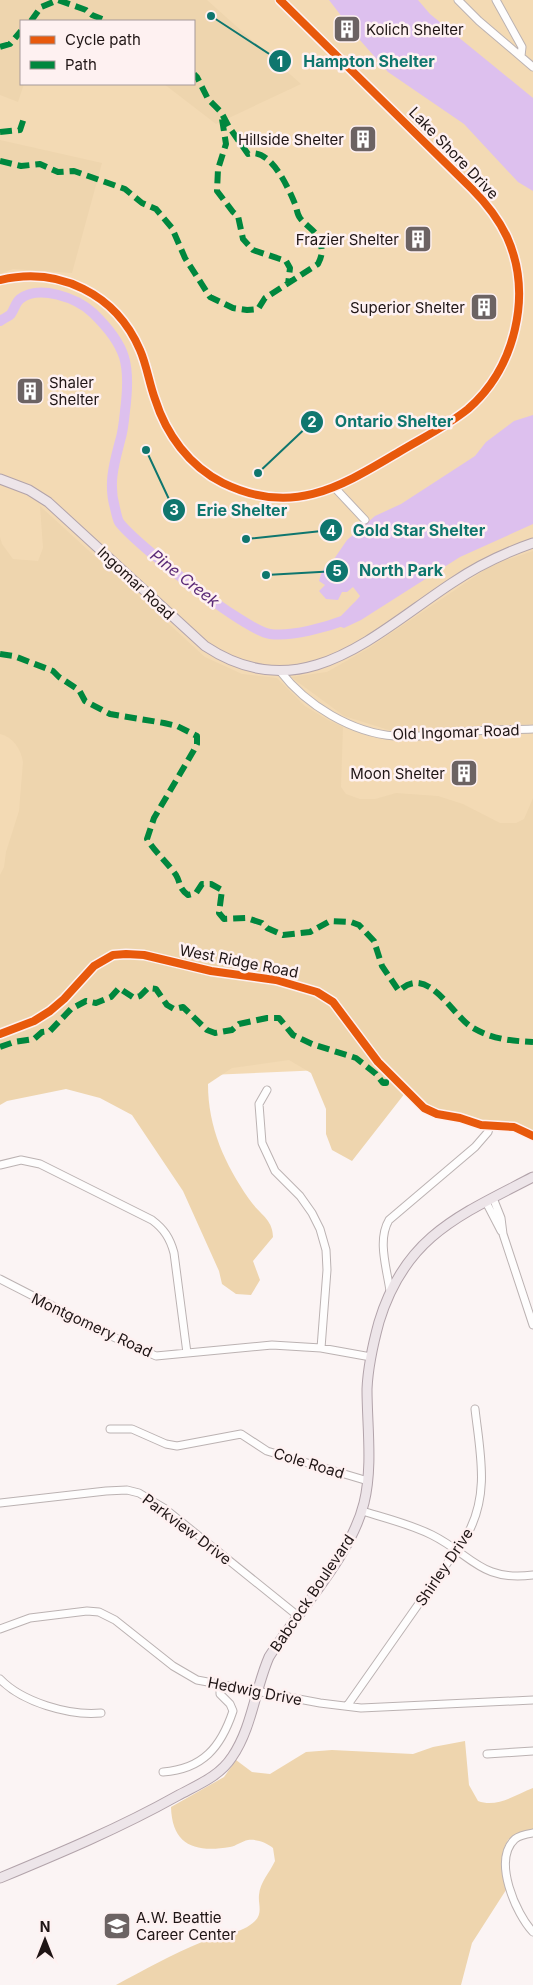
<svg xmlns="http://www.w3.org/2000/svg" width="533" height="1985" font-family="Inter,sans-serif">
<style>
.green{fill:#f3dab4;fill-rule:evenodd}
.forest{fill:#eed5ae}
.water{fill:#ddc0ee}
.lines{fill:none;stroke-linecap:round;stroke-linejoin:round}
.river{stroke:#ddc0ee;stroke-width:10}
.minor-casing{stroke:#bbb2b2;stroke-width:9}
.major-casing{stroke:#b2a3aa;stroke-width:11}
.minor{stroke:#fefdfd;stroke-width:7}
.major{stroke:#ede5e9;stroke-width:9}
.quiet{stroke:#00873e;stroke-width:6;stroke-dasharray:12 6;stroke-linecap:butt}
.cycleway-casing{stroke:#fef1f1;stroke-width:11}
.cycleway{stroke:#e8590c;stroke-width:8}
.labels{text-anchor:middle;dominant-baseline:central;stroke-width:5;stroke-linejoin:round;paint-order:stroke}
.poi-label{font-size:15px;fill:#1f1515;stroke:#fef1f1;text-anchor:end}
.street-label{font-size:15px;fill:#1f1515;stroke:#fef1f1}
.water-label{font-size:16px;font-style:italic;fill:#5b2a77;stroke:#fef1f1}
.leader{fill:none;stroke:#0f766e;stroke-width:2}
.callout-dot{fill:#0f766e;stroke:#fef1f1;stroke-width:2}
.mark-label{font-size:15px;text-anchor:middle;font-weight:bold;fill:#fff}
.callout-label{font-size:16px;text-anchor:middle;font-weight:bold;fill:#0f766e;stroke:#fef1f1;stroke-width:5;stroke-linejoin:round;paint-order:stroke}
</style>
<rect width="100%" height="100%" fill="#fbf4f4"/>
<path class="green" d="M0,0H533V1131L519,1124L509,1122H488L465,1115L434,1108L426,1103L415,1066L0,1084ZM21,21H194V84H21Z"/>
<path class="forest" d="M0,0H207L301,84L216,124L164,84H194V21H21V84H24L18,102L0,95Z
M0,140L102,163L72,273L13,269L0,274Z
M40,506L205,657L242,674L277,678L305,706L328,720L343,727L341,787L346,794L360,799H375L396,793L438,796L463,804L500,823H516L524,819L533,798V1131L519,1124L509,1122H488L465,1115L434,1108L425,1103L409,1088L352,1161L332,1150L326,1134V1109L311,1073L289,1060L232,1068L208,1084C208,1128 225,1164 249,1199C259,1214 273,1219 273,1237L253,1261L260,1280L251,1295L236,1294L222,1284L219,1271L183,1191L132,1115L100,1098L66,1089L7,1101L0,1105V875L4,867L6,852L19,811L23,762C21,749 13,737 0,734V537L2,544L13,559L38,561L43,548Z
M533,551V724L392,731L344,716L291,677L327,672L369,648L492,565Z
M465,1741L469,1785L478,1801C497,1808 515,1795 533,1788V1829L516,1834L508,1840L504,1848L503,1865L506,1890L472,1943L461,1985H116C144,1970 172,1954 202,1942C219,1935 242,1934 255,1921C263,1913 258,1904 259,1895C260,1882 270,1872 275,1861L273,1848C267,1843 257,1839 248,1840C242,1841 236,1846 230,1847C195,1853 172,1845 171,1807L224,1777L236,1760L252,1772L270,1774L306,1752L332,1750L413,1754L433,1747Z"/>
<path class="water" d="M329,0H418L430,14L533,98V191L518,182L464,124L388,72L359,39Z
M533,415V524L460,557L361,620L344,628L335,625C336,619 354,604 360,596L353,587L347,592H342L338,600L326,599L319,591L325,585L319,581L321,574L327,563L332,562L347,540L375,516L401,504L475,456L486,442L514,421Z"/>
<g class="lines">
<path class="river" d="M0,321C3,319 7,317 10,315C14,311 15,303 20,299C39,284 77,298 93,313C127,346 131,365 125,411C124,421 123,432 120,441C114,464 108,484 115,508C116,512 117,518 119,522C135,544 246,631 270,634C292,637 327,627 348,619"/>
<g class="minor-casing">
<path id="minor" d="M458,0L479,21L533,67
M496,0L522,47L521,56
M0,280C59,266 116,294 140,350C147,366 149,383 155,399C166,434 189,466 223,483C293,517 340,487 399,452C422,438 447,426 468,409C515,368 533,295 507,237C498,218 486,203 472,189L280,0
M335,488L365,520
M280,671C306,705 352,733 395,736C421,738 449,733 475,731C494,729 514,730 533,729
M0,1034L34,1021L50,1011L64,999L94,966L113,955L126,954L144,955L211,971L276,980L317,992L333,1002L378,1062L424,1108L437,1114L460,1118L481,1125L514,1127L533,1136
M267,1090L259,1104L262,1143L275,1171L300,1196L312,1213L320,1229L326,1250L327,1270L321,1348
M0,1165L21,1160L40,1164L152,1220C164,1229 170,1238 174,1253L187,1353
M493,1198L501,1218L503,1234L533,1325
M486,1202L501,1231
M0,1279L111,1336L156,1356L272,1345L321,1348L371,1357
M390,1291C387,1269 377,1240 389,1220L475,1147L488,1132L490,1126
M110,1429H132L166,1444L177,1446L241,1434L267,1451L368,1481
M0,1503L106,1491L127,1490L139,1493L164,1508L298,1616
M362,1511C385,1518 410,1524 432,1535C472,1555 481,1582 533,1575
M0,1629L30,1618L87,1611L99,1612L115,1620L173,1666L197,1680L320,1703L361,1708L533,1700
M0,1679C22,1702 69,1716 101,1713
M347,1706L467,1535C490,1494 480,1453 475,1409
M487,1754L533,1751
M163,1772C203,1769 221,1747 233,1711L230,1704L220,1694V1686
M533,1833C527,1834 520,1835 515,1839C492,1860 516,1914 533,1932"/>
</g>
<g class="major-casing">
<path id="major" d="M0,479L29,490L48,502L205,646C302,710 373,635 452,583C477,566 504,553 533,543
M0,1878C60,1853 120,1828 177,1796C197,1785 219,1777 232,1757C252,1728 255,1689 269,1657C299,1610 351,1556 364,1503C373,1466 367,1426 367,1389C368,1366 373,1344 379,1322C405,1236 460,1215 533,1177"/>
</g>
<use href="#minor" class="minor"/>
<use href="#major" class="major"/>
<path class="quiet" d="M31,21L41,7L58,0L86,10L92,15L107,21
M0,47L10,44L21,31
M222,119L226,144L218,169L217,191L233,212L238,216L243,239L253,250L286,261L290,268L288,284
M0,132L20,130L25,115
M0,161L21,166L40,164L58,172L74,171L125,189L142,203L156,209L172,228L185,258L210,297L233,308L247,310L258,309L265,298L318,264C322,256 323,251 320,242C317,231 307,227 300,218C297,214 297,209 295,204C288,187 270,147 248,154L229,127L221,112L208,99L197,77L194,74
M0,654L14,656L53,671L59,677L79,690L85,701L110,714L164,723L177,726L197,736V744L194,750L154,818L147,839C155,852 167,862 176,875C181,883 178,888 188,895L196,893L202,884H211L222,890L219,913L224,919L247,918L262,923L267,928L283,935L310,932L330,921L351,922L359,925L374,941L382,966L399,991C428,963 452,1016 473,1028C492,1039 511,1041 533,1042
M0,1047L14,1042L34,1039L42,1032L50,1031L71,1009L86,1001L96,1003L111,997L119,988L134,998L140,996L148,988L156,989L167,1005L174,1009L183,1007L207,1030L215,1033L232,1030L239,1024L267,1018H279L293,1035L312,1044L356,1058L376,1074L383,1083H386V1071"/>
<g class="cycleway-casing">
<path id="cycleway" d="M0,280C59,266 116,294 140,350C147,366 149,383 155,399C166,434 189,466 223,483C293,517 340,487 399,452C422,438 447,426 468,409C515,368 533,295 507,237C498,218 486,203 472,189L280,0
M0,1034L34,1021L50,1011L64,999L94,966L113,955L126,954L144,955L211,971L276,980L317,992L333,1002L378,1062L424,1108L437,1114L460,1118L481,1125L514,1127L533,1136"/>
</g>
<use href="#cycleway" class="cycleway"/>
</g>
<defs>
<g id="building-square" transform="scale(1.4375)"><rect x="-9" y="-9" width="18" height="18" rx="4" fill="#6c6363" stroke="#fef1f1"/><path d="M-4-6H4V6H1V3H-1V6H-4ZM-2.5-4.3h1.7v1.8h-1.7ZM.8-4.3h1.7v1.8H.8ZM-2.5-1h1.7V.8h-1.7ZM.8-1h1.7V.8H.8Z" fill="#fff"/></g>
<g id="school-square" transform="scale(1.4375)"><rect x="-9" y="-9" width="18" height="18" rx="4" fill="#6c6363" stroke="#fef1f1"/><path d="M0-5L7-2L0 1L-7-2ZM-4 1L0 2.5L4 1V4Q0 6-4 4Z" fill="#fff"/></g>
</defs>
<g fill-rule="evenodd">
<use href="#building-square" x="347" y="29"/>
<use href="#building-square" x="363" y="139"/>
<use href="#building-square" x="418" y="239"/>
<use href="#building-square" x="484" y="307"/>
<use href="#building-square" x="30" y="391"/>
<use href="#building-square" x="464" y="773"/>
<use href="#school-square" x="117" y="1926"/>
</g>
<g class="labels">
<g class="poi-label">
<text x="366" y="29" text-anchor="start">Kolich Shelter</text>
<text x="344" y="139">Hillside Shelter</text>
<text x="399" y="239">Frazier Shelter</text>
<text x="465" y="307">Superior Shelter</text>
<text x="49" y="382" text-anchor="start">Shaler<tspan x="49" dy="17">Shelter</tspan></text>
<text x="445" y="773">Moon Shelter</text>
<text x="136" y="1917" text-anchor="start">A.W. Beattie<tspan x="136" dy="17">Career Center</tspan></text>
</g>
<g class="street-label">
<text transform="translate(454 153) rotate(46)">Lake Shore Drive</text>
<text transform="translate(136 583) rotate(43)">Ingomar Road</text>
<text transform="translate(456 732) rotate(-2)">Old Ingomar Road</text>
<text transform="translate(239 961) rotate(11)">West Ridge Road</text>
<text transform="translate(92 1325) rotate(25)">Montgomery Road</text>
<text transform="translate(309 1463) rotate(17)">Cole Road</text>
<text transform="translate(187 1529) rotate(37)">Parkview Drive</text>
<text transform="translate(444 1567) rotate(-56)">Shirley Drive</text>
<text transform="translate(312 1593) rotate(-56)">Babcock Boulevard</text>
<text transform="translate(255 1691) rotate(11)">Hedwig Drive</text>
</g>
<g class="water-label">
<text transform="translate(185 578) rotate(38)">Pine Creek</text>
</g>
</g>
<path class="leader" d="M211 16L280 61M258 473L312 422M146 450L174 510M246 539L331 530M266 575L337 571"/>
<g class="callout-dot">
<circle cx="211" cy="16" r="5"/>
<circle cx="258" cy="473" r="5"/>
<circle cx="146" cy="450" r="5"/>
<circle cx="246" cy="539" r="5"/>
<circle cx="266" cy="575" r="5"/>
<circle cx="280" cy="61" r="12"/>
<circle cx="312" cy="422" r="12"/>
<circle cx="174" cy="510" r="12"/>
<circle cx="331" cy="530" r="12"/>
<circle cx="337" cy="571" r="12"/>
</g>
<g class="mark-label">
<text x="280" y="67">1</text>
<text x="312" y="427">2</text>
<text x="174" y="515">3</text>
<text x="331" y="536">4</text>
<text x="337" y="576">5</text>
</g>
<g class="callout-label">
<text x="369" y="67">Hampton Shelter</text>
<text x="394" y="427">Ontario Shelter</text>
<text x="242" y="516">Erie Shelter</text>
<text x="419" y="536">Gold Star Shelter</text>
<text x="401" y="576">North Park</text>
</g>
<rect x="20" y="20" width="175" height="65" fill="#fef1f1" stroke="#a59999"/>
<rect x="30" y="36" width="25" height="8" fill="#e8590c" stroke="#a59999"/>
<text x="65" y="45" font-size="15" fill="#1f1515">Cycle path</text>
<rect x="30" y="61" width="25" height="8" fill="#00873e" stroke="#a59999"/>
<text x="65" y="70" font-size="15" fill="#1f1515">Path</text>
<g transform="translate(45 1940)" stroke="#fef1f1" stroke-width="4" paint-order="stroke">
<path d="M0-4L9 19L0 12L-9 19Z" fill="#1f1515"/>
<text y="-8" font-size="14" font-weight="bold" text-anchor="middle" fill="#1f1515">N</text>
</g>
</svg>
